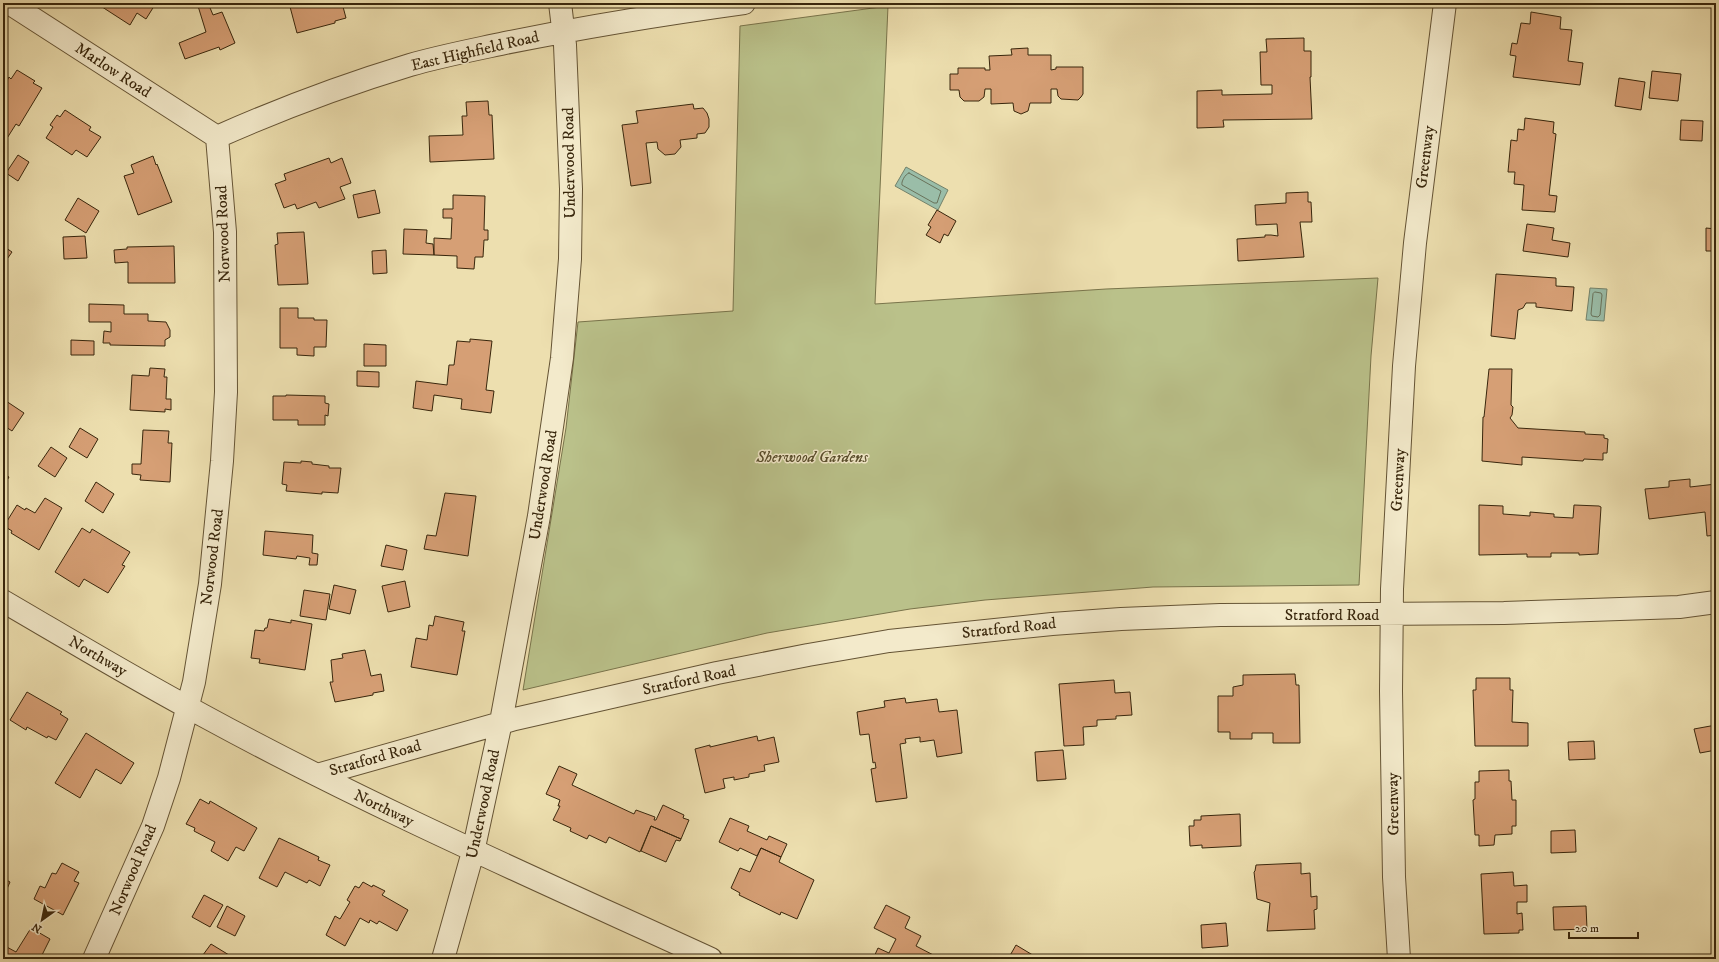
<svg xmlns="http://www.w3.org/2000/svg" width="1719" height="962" font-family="'IM FELL DW Pica',serif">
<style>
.green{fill:#bac18a;stroke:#79744b}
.water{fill:#9abda8;stroke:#73816a}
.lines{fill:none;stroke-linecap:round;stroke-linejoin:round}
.shore{stroke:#69725a;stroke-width:1}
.building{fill:#d69f75;stroke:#38260c}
.minor-casing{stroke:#655435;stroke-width:24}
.minor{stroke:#f3eacb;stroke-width:22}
.labels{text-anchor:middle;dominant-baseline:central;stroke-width:3;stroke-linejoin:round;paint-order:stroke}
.street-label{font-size:16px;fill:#38260c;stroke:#f3eacb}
.park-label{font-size:16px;font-style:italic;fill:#584d2c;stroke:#f3eacb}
</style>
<rect width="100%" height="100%" fill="#eddfaf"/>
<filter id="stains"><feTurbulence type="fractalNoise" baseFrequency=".005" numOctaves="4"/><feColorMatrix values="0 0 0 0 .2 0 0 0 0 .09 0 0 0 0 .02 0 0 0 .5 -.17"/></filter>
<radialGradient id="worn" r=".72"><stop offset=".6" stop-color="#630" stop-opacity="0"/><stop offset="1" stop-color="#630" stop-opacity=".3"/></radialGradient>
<path class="green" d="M888,6L875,304L1106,289L1378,278L1371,356L1359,585L1153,587L985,600L910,609L767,633L523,690L566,428L578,322L733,311L740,26Z"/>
<path class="water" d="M906,167L948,190L938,210L895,186Z
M1590,288L1607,289L1604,321L1586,320Z"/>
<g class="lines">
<path class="shore" d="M909,173L941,191L937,203H934L902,185C901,182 905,174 909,173Z
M1595,292L1601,293L1602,295L1600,315L1598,317L1592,316L1591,314L1593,294Z"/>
</g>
<path class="building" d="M96,3H156L146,19L137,13L130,25Z
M208,3L213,15L222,12L235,43L220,50L219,47L185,59L179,43L206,32L198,6Z
M289,3H342L346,18L335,21V23L297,33Z
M1531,12L1561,17L1560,29L1572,30L1568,61L1583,63L1580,85L1513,77L1516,56L1510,55L1512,43L1517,44L1521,23L1530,24Z
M1304,38V51H1311V77H1310L1312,119L1223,120L1224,127L1197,128V91L1222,90V95L1272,94V85H1261L1260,52H1267L1266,39Z
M1028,48V55H1051V70L1056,69V67H1083V94L1081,97L1078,100L1061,99L1058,96L1057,89H1051V103H1030L1028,111L1021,114L1014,111L1013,103L991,104V89H985L984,97L979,101H964L960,97L959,90H950V74H958V68H985V70H990L989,56L1012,55L1011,49Z
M17,70L35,81L33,83L42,88L19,126L16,124L4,143L3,142V97L4,94L3,88L9,77L11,79Z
M1652,71L1681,74L1678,101L1649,98Z
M1619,78L1645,82L1641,110L1615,106Z
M488,101L489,115H492L494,159L430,162L429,136L463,135L462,116H467L466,102Z
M693,104L694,109L703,108L707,113L709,119V127L705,133L697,134V138L680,140L681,147L675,154L665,155L658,149L657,142L646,143L651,183L631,186L622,125L638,123L636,111Z
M65,110L91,127L89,130L101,137L87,157L76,150L72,155L46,138L53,127L50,125L57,115L60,117Z
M1525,118L1554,122L1553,133L1556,134L1549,195L1557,196L1555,212L1522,210L1524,185L1514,184L1515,172H1508L1511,140L1517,141L1518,129L1524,130Z
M1681,120L1703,121L1702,141L1680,140Z
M18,155L29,162L18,181L6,173Z
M153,156L156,165L157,164L172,202L138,215L124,176L134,173L131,165Z
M329,158L331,163L342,158L351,183L340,187L345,199L319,208L316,202L297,209L295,204L284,208L275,184L286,180L284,174Z
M375,190L380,213L358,218L353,195Z
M1308,192V202H1311L1312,222H1300L1304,257L1238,261L1237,239L1265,237V235H1271L1278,236L1277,224L1256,225L1255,205L1286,203V193Z
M453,195L485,196L484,230H488V240H484L483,257H475L474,269L457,268V256L434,255V238L451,239L452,218H443V209H453Z
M78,198L99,211L86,233L65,220Z
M937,210L956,221L948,236L944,234L940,243L926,235L931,227L928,225Z
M1527,224L1554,228L1552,240L1570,243L1568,257L1523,251Z
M1706,228L1716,229V251H1706Z
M404,229L427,230L426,243L433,244L434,255L403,254Z
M304,232L308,284L278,285L275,245L278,244L277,233Z
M85,236L87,258L64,259L63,237Z
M3,246L12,252L5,262L3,261Z
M174,246L175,283H128V262L115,263L114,250L127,249V247Z
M386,250L387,273L373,274L372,251Z
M1496,274L1556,278V286L1574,287L1572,311L1536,307V303H1526L1523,308L1518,310L1515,339L1491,336Z
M89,304L124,305V314H148V321L166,322L170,330V337L165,340V346L110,345V343H103L104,331L111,332V322H89Z
M280,308H298V318H314V320H327L326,347H314V356L297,355V348H280Z
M470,339L492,341L486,390L494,391L491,413L461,409L462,399L434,395L432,411L413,408L416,381L447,385L449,365H454L457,341L470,342Z
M71,340L94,341V355H71Z
M364,344L386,345V366H364Z
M150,368L165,369L164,377H167L166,399H171V410L165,409V412L130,410L132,375L149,376Z
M1489,369H1512L1511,405L1513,407L1512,415L1510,418L1518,428L1585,432V434L1604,435V438L1608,439L1607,453H1603V460L1584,459L1583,461L1522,457V465L1482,461L1483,417H1484Z
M357,371L379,372V387L357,386Z
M286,395L325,396V403L329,404L328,416L325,415V425H298V420H273V396H286Z
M6,401L24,413L12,431L3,425V406Z
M80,428L98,439L87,458L69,447Z
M143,430L169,431L168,443H172L170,482L140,480L141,475L132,474V464H141Z
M51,447L67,458L55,477L38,466Z
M301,461L312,462V464L329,466V468H341L338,493L322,492V494L286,491L287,485L282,484L284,462L301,463Z
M3,474L9,477L3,487Z
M1690,479V487L1716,484V535L1707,536L1705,512L1649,519L1645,489L1669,487V481Z
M96,482L114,494L103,513L85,501Z
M445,493L476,496L468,556L424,549L427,535L436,536Z
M45,498L62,508L39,550L11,533L12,531L4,526L17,505L25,510L26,508L35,513Z
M1479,505L1503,506V514L1530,516V512L1554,514V517L1573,518L1574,505L1599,506L1601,507L1598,554L1579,555V553H1551V557H1527V554L1479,555Z
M82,528L90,533L92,529L130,552L122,565L125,566L108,593L84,579L79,587L55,572Z
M265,531L313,535L312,553L318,554L317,565H309L310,558L297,556L296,559L263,555Z
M386,545L407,550L403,570L381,566Z
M405,581L410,607L388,612L382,586Z
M334,585L356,590L350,614L329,609Z
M304,590L330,594L326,620L300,616Z
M435,616L464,622L462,631H465L457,675L411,667L416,638L427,640L429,625L433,626Z
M269,619L291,623V620L312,624L305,670L259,663L260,659L251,658L255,630L264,631L265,628H267Z
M365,650L371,676L381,674L384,691L373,693V695L335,702L330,682H333L331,660L343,658L342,654Z
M1295,674L1296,685H1299L1300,743H1273V733H1252V739H1230V732H1218V696H1233V687L1243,685V675Z
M1476,678H1510V690H1513L1512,722L1528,723V746H1475L1473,690H1476Z
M1114,680L1115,693L1130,692L1132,715L1116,716V719L1097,720V726L1083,727L1084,745L1064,746L1059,684Z
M27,692L62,712L60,714L68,719L56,740L48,736L47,738L27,727L26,730L10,720Z
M905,698L906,703L937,699L939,712L957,710L962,753L937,757L934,740L920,742V737L905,739L906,743L900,744L907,798L876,802L871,769L876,768L875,762L873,763L869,734L860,735L857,712L885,707L884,701Z
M1716,725V750L1700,753L1694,729Z
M86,733L134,763L121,784L96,769L80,798L55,783Z
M757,736L758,741L774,737L779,762L764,765L765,771L749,774V777L734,780V777L723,779L725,788L705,793L695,749L710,745V747Z
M1594,741L1595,759L1569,760L1568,742Z
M1063,750L1066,779L1037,781L1035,752Z
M559,766L577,774L572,785L634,814L636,810L655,817L654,820H656L663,805L684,815L683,818L689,820L681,839L651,826L640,852L609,837L606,843L589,835L587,839L570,831L571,828L553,820L560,806H558L560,800L546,794Z
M1509,770V781H1511L1512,800H1516V826H1512V834L1495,835L1494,845L1479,846V835H1475L1473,800L1475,799V782H1479V771Z
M200,799L209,804L210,801L257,828L244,851L236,847L228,861L211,851L215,842L194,831L195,828L186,824Z
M1240,814L1241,846L1202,848V845L1190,846L1189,826H1194V820H1201V816Z
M730,818L749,826L747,831L767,840L769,836L787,844L781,857L761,848L757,856L740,848L738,851L719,842Z
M651,826L681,839L680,841L676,840L666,862L641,851Z
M1575,830L1576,852L1551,853V831Z
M279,838L319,857L318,860L330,865L320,886L309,880L307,883L285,872L277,887L259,878Z
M761,848L781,857L779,862L814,880L797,919L781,912L780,915L739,895L740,893L731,888L740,868L750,872Z
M62,863L79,872L74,881L79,883L63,915L34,899L40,886L45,888L52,873L56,874Z
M1301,863V874L1310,873L1311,897L1317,896V909L1314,910L1315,929L1267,931L1270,903L1257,899L1254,872L1255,871L1256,865Z
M1513,872L1514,886L1527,885V902H1517V914L1522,913L1523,930H1519V933L1484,934L1481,874Z
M3,878L10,882L3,898Z
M363,882L372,887L373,885L385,891L382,895L408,910L397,931L379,921L377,924L370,920L369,923L360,918L345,946L326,935L335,916L340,919L350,902L347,900L355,886L359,888Z
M204,895L223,905L210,927L192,917Z
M886,905L910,917L905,928L921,936L916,946L941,959H873L878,948L889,953L896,939L874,928Z
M227,906L245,916L235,936L217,927Z
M1586,906L1587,929L1554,930L1553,907Z
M1226,923L1228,946L1202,948L1201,925Z
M31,928L50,939L40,959H3V950L5,946L16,952Z
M211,944L229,955L226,959H200Z
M1016,945L1036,957L1035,959H1008Z"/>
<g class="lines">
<g class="minor-casing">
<path id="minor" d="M9,3L217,137
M217,137C280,109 344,85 410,65C441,56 473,50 505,43C584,27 664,14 744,3
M3,601C70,640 136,680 204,716C369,806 541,881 711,959
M317,775L515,719L717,673L808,655L889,641L1052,624L1121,619L1220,615L1504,613L1679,607L1716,602
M94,959L153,826L169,778L194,682L210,584L222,461L226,392L225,232L217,137
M443,959L473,852L501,722L539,516L562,358L570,259L571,189L565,45L560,3
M1399,959L1394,877L1391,691L1392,589L1404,366L1415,243L1445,3"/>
</g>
<use href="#minor" class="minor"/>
</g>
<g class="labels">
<g class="street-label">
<text transform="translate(475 51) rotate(-13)">East Highfield Road</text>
<text transform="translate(113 70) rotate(33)">Marlow Road</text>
<text transform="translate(1425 157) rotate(-83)">Greenway</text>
<text transform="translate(569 163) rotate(-91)">Underwood Road</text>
<text transform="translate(223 234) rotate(-92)">Norwood Road</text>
<text transform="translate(1398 480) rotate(-87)">Greenway</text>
<text transform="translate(543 485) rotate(-81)">Underwood Road</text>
<text transform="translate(212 557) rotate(-83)">Norwood Road</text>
<text x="1332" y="615">Stratford Road</text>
<text transform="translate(1009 628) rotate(-6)">Stratford Road</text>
<text transform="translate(98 656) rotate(30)">Northway</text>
<text transform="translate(689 680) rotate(-12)">Stratford Road</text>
<text transform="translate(375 758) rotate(-16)">Stratford Road</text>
<text transform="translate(483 804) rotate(-78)">Underwood Road</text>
<text transform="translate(1393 804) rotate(-91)">Greenway</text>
<text transform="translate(384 808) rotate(26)">Northway</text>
<text transform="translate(133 870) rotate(-67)">Norwood Road</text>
</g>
<g class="park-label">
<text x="812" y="457">Sherwood Gardens</text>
</g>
</g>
<rect width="1719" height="962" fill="none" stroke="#eddfaf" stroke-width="16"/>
<rect x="4" y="4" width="1711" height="954" fill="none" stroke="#38260c" stroke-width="2"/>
<rect x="8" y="8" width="1703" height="946" fill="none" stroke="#38260c"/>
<g transform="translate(42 920) rotate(213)" stroke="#f3eacb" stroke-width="3" paint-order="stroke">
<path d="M0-3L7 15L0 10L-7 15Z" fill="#38260c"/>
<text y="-6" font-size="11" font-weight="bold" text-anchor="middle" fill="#38260c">N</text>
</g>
<path d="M1569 932v6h69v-6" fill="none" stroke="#38260c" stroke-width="2"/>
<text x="1575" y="932" font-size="12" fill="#38260c" stroke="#f3eacb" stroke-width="3" paint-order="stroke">20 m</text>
<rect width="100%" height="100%" filter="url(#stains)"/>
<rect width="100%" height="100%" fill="url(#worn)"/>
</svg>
